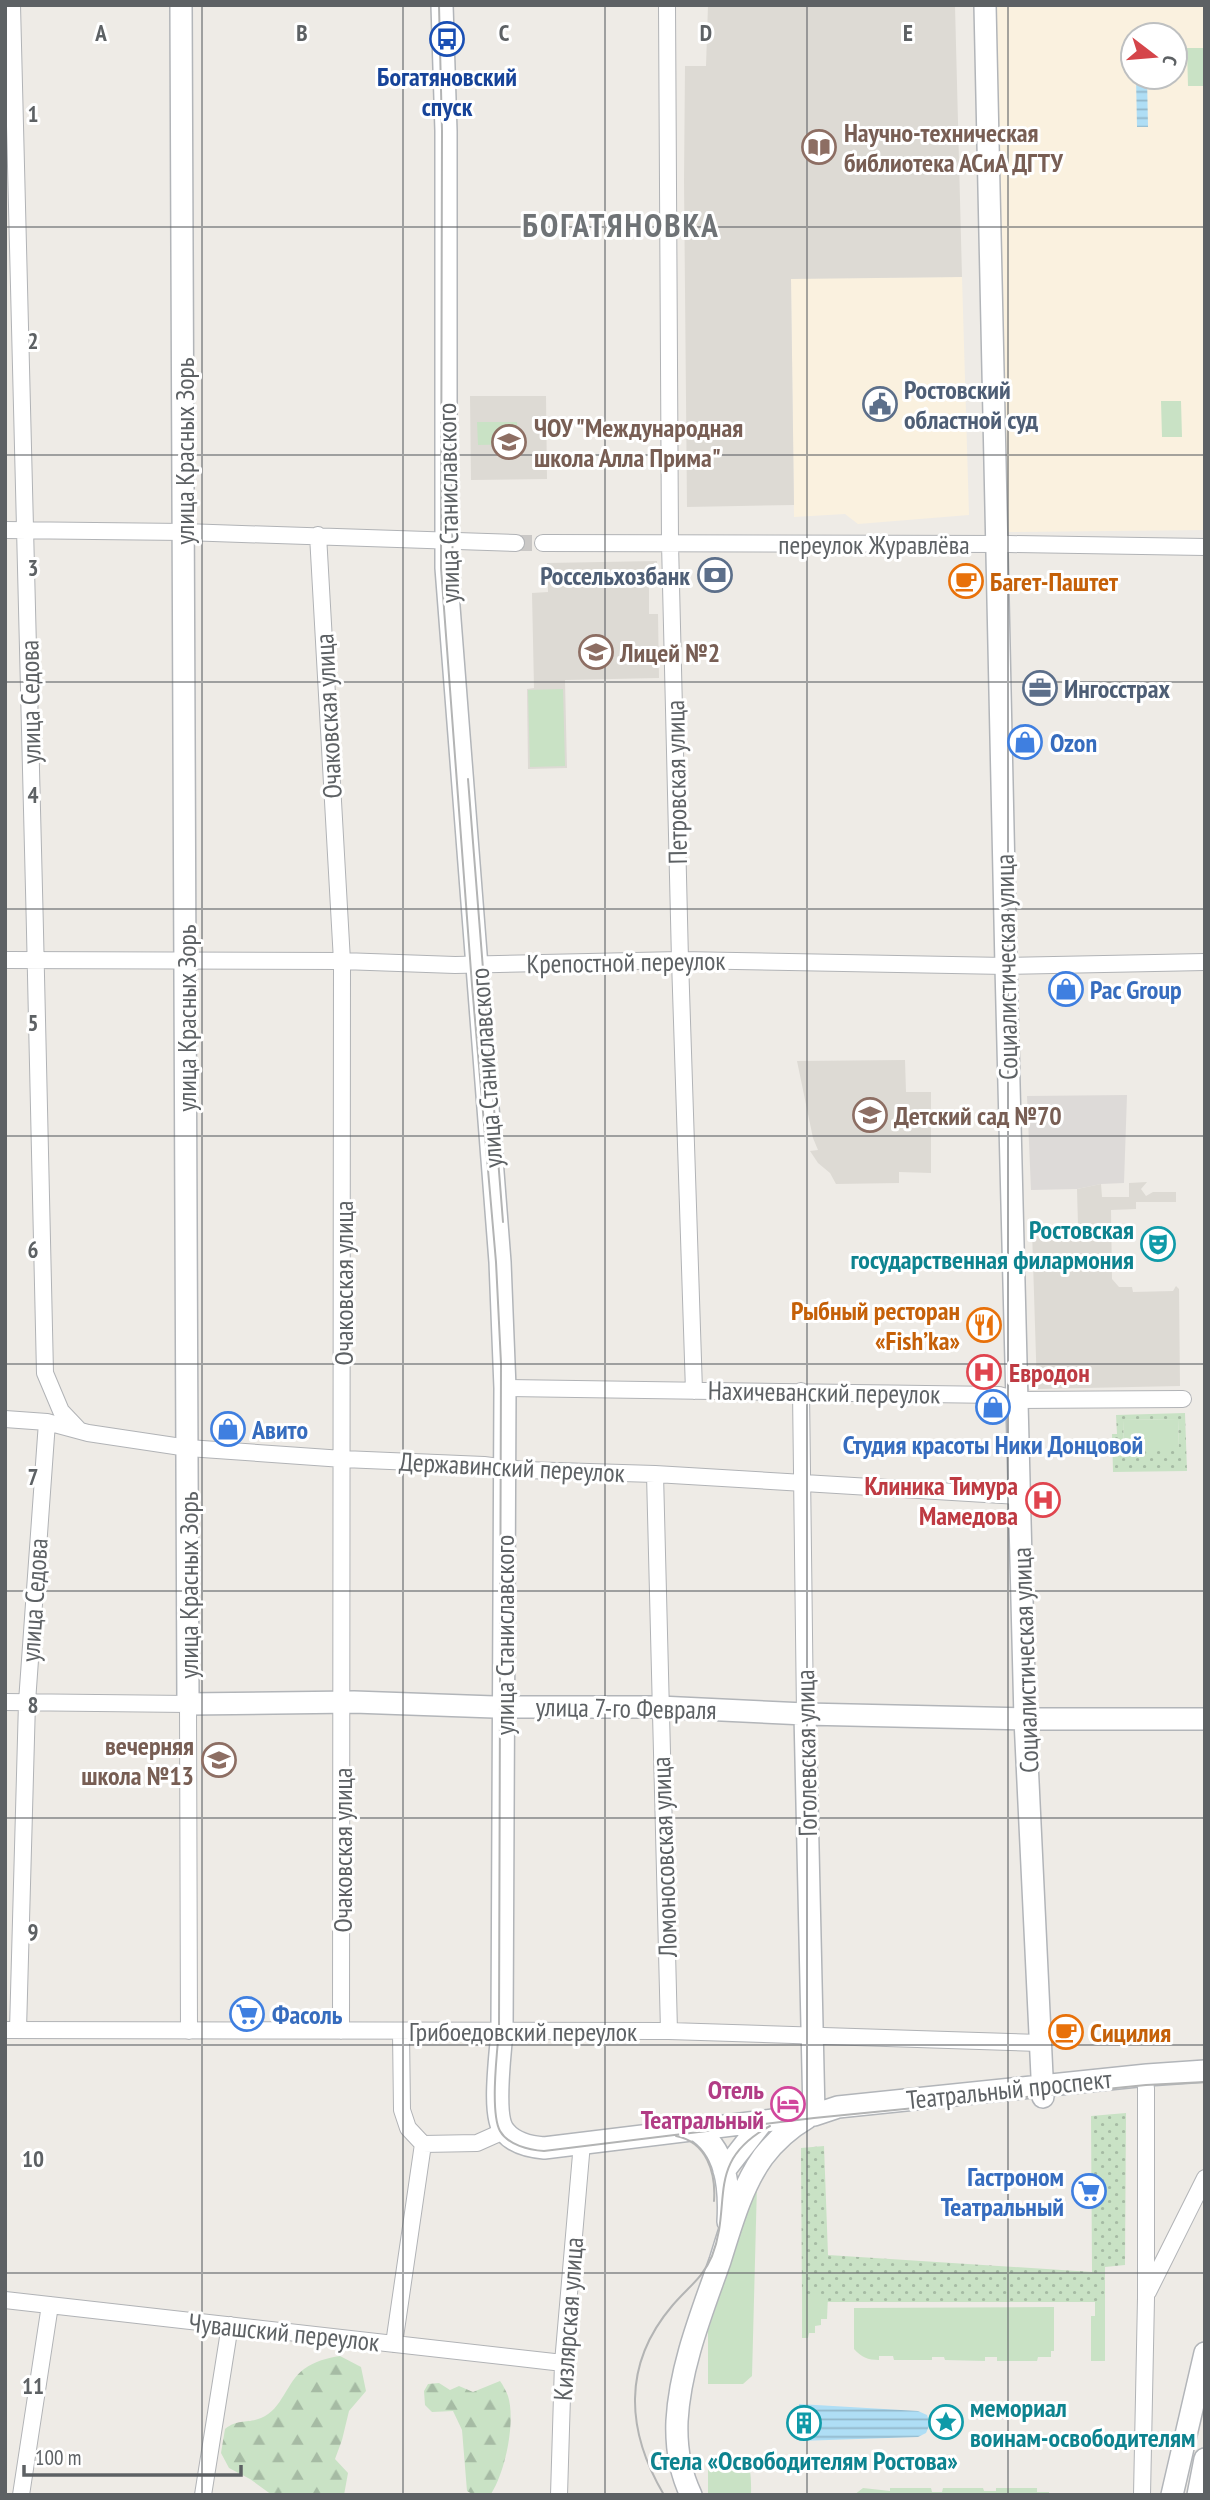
<svg xmlns="http://www.w3.org/2000/svg" width="1210" height="2500" font-family="'PT Sans Narrow',sans-serif">
<style>
.commercial{fill:#faf1df;fill-rule:evenodd}
.industrial{fill:#dddad8}
.education{fill:#dddad4}
.grass{fill:#c9e2c5}
.forest{fill:url(#forest-firs)}
.park{fill:url(#park-dots);fill-rule:evenodd}
.water{fill:url(#water-rules)}
.lines{fill:none;stroke-linecap:round;stroke-linejoin:round}
.street-tunnel{stroke:#cac8c6;stroke-width:16;stroke-dasharray:16 8;stroke-linecap:butt}
.street-casing{stroke:#b1b3b6;stroke-width:18}
.secondary-casing{stroke:#b2b5b9;stroke-width:24}
.street{stroke:#fff;stroke-width:16}
.secondary{stroke:#fff;stroke-width:21}
.tram{stroke:#b3b4b4;stroke-width:2}
.grid{fill:none;stroke:#5d6164;stroke-width:2;stroke-opacity:0.55}
.labels{text-anchor:middle;dominant-baseline:central;stroke-width:6;stroke-linejoin:round;paint-order:stroke}
.transit-label{font-size:26px;font-weight:bold;fill:#164399;stroke:#fff}
.education-label{font-size:26px;font-weight:bold;fill:#785e54;stroke:#fff;text-anchor:start}
.service-label{font-size:26px;font-weight:bold;fill:#4e5e75;stroke:#fff;text-anchor:start}
.street-label{font-size:26px;fill:#5d6164;stroke:#fff}
.food-label{font-size:26px;font-weight:bold;fill:#c56008;stroke:#fff;text-anchor:start}
.shop-label{font-size:26px;font-weight:bold;fill:#366cbe;stroke:#fff;text-anchor:start}
.culture-label{font-size:26px;font-weight:bold;fill:#0d838f;stroke:#fff;text-anchor:end}
.health-label{font-size:26px;font-weight:bold;fill:#be3a42;stroke:#fff;text-anchor:start}
.hotel-label{font-size:26px;font-weight:bold;fill:#b23c85;stroke:#fff;text-anchor:end}
.district-label{font-size:33px;font-weight:bold;letter-spacing:2px;fill:#6f7376;stroke:#fff}
.grid-label{font-size:23px;text-anchor:middle;font-weight:bold;fill:#5d6164;stroke:#fff;stroke-width:6;stroke-linejoin:round;paint-order:stroke}
</style>
<defs>
<pattern id="forest-firs" width="22" height="20" patternUnits="userSpaceOnUse" patternTransform="scale(1.75)"><rect width="22" height="20" fill="#c9e2c5"/><path d="M5 1l3.5 6h-7zM16 11l3.5 6h-7z" fill="#a6bba4"/></pattern>
<pattern id="park-dots" width="8" height="8" patternUnits="userSpaceOnUse" patternTransform="scale(1.75)"><rect width="8" height="8" fill="#c9e2c5"/><path d="M2 2h.1M6 6h.1" fill="none" stroke="#a6bba4" stroke-width="1.8" stroke-linecap="round"/></pattern>
<pattern id="water-rules" width="6" height="5" patternUnits="userSpaceOnUse" patternTransform="scale(1.75)"><rect width="6" height="5" fill="#afdef5"/><path d="M0 2.5h6" fill="none" stroke="#92b7ca"/></pattern>
</defs>
<rect width="100%" height="100%" fill="#eeebe6"/>
<path class="commercial" d="M993,5H1205V530L1008,532ZM1133,35H1175V77H1133Z
M962,277L969,515L858,524L845,514L794,517L791,278Z"/>
<path class="industrial" d="M1127,1095L1124,1183L1101,1184L1077,1189L1031,1190L1027,1096Z"/>
<path class="education" d="M708,5L955,6L962,277L791,279L794,505L687,507L684,181L685,66H706Z
M470,396H546L547,479L471,480Z
M657,561L658,586L649,587V614H658L659,678L565,680L567,768L528,769L527,689L534,688L532,593L548,592L547,563Z
M905,1060L906,1092H931V1173L899,1172V1183L836,1184L830,1173L818,1163L810,1151L818,1150L813,1138L797,1061Z
M1147,1182L1141,1189L1146,1196L1153,1192H1176V1202H1136V1209L1111,1210L1112,1279L1119,1287H1132L1133,1292L1173,1291L1176,1286L1179,1289L1180,1386L1037,1389L1032,1230L1078,1226L1077,1189L1101,1184L1102,1197H1129V1183Z"/>
<path class="grass" d="M1187,48H1205V86H1188Z
M1161,401H1181L1182,437H1162Z
M477,422H517L518,444L478,445Z
M563,689L565,766L530,767L528,690Z
M1178,1419L1179,1449L1124,1450L1123,1420Z
M757,2184L752,2376L743,2384H708V2331Z
M802,2295H828L827,2319H821V2325L815,2326V2333H809L808,2338H802Z
M1095,2302H1105V2361H1091V2316H1095Z
M1054,2307V2351H1051V2357H1038L1037,2361H997V2357H985V2361L945,2360L944,2357H932V2360H894L893,2356H879V2360C868,2360 861,2357 854,2349V2308Z
M708,2458C746,2459 752,2452 751,2495H708Z
M863,2488L890,2491V2488H931L932,2492H942L943,2488H983L984,2491H996V2488H1037V2492H1049V2495H854Z"/>
<path class="forest" d="M340,2356L361,2367L366,2391L349,2411L342,2440L335,2459L348,2473L344,2495H272L250,2479L229,2468L221,2453L225,2429C239,2418 247,2424 261,2418C282,2410 287,2381 304,2369C315,2361 327,2358 340,2356Z
M500,2381C503,2385 506,2391 508,2396C516,2421 505,2473 491,2494L474,2495L467,2491L462,2430L453,2411L432,2412L425,2405L424,2391L428,2384L439,2383L450,2390L459,2386L473,2392Z"/>
<path class="park" d="M1185,1413L1187,1471L1113,1472L1112,1434H1117L1116,1415ZM1178,1419L1179,1449H1124L1123,1420Z
M1126,2113L1125,2265L1105,2267V2302H827V2295H802L801,2148L824,2146L828,2255L1092,2272L1091,2116Z"/>
<path class="water" d="M1136,77H1147L1148,127H1137Z
M799,2404L918,2411L927,2415L930,2424L926,2433L918,2437L799,2441V2428H811V2418H799Z"/>
<g class="lines">
<path class="street-tunnel" d="M516,543H543"/>
<g class="street-casing">
<path id="street" d="M12,5C26,461 34,917 45,1373L61,1411L80,1431
M667,5L670,543L680,960L694,1391
M5,530L184,532L516,543
M318,535L342,961L341,2031
M543,543L1009,544L1205,547
M5,960L342,961L455,965L680,960L1006,966L1205,962
M505,1388L999,1395L1017,1400L1183,1399
M801,1391L805,1714
M5,1419L47,1422L88,1433L188,1448L343,1459L484,1465L524,1470L655,1474L1020,1496
M655,1474L669,2031
M5,1702L188,1704L189,2031
M5,2030L669,2031L1040,2043
M18,2030L27,1702L47,1422
M423,2144L477,2143L504,2131
M1148,2292L1205,2178
M5,2300L563,2363
M394,2344L423,2144L408,2128L402,2110L401,2032
M21,2495L50,2305
M203,2495L230,2325
M559,2495L563,2363L582,2143
M1142,2495L1146,2298V2088"/>
</g>
<g class="secondary-casing">
<path id="secondary" d="M181,5L188,1704L354,1702L494,1707H659L805,1714L1025,1719H1205
M442,5L446,131V568L500,1262L505,1388L502,2030C501,2051 491,2117 505,2132C514,2143 531,2147 544,2148L814,2115L838,2107L1147,2075L1205,2071
M985,5L1006,966L1025,1719L1043,2097
M805,1714L814,2115
M694,2129C727,2148 730,2188 728,2222
M724,2171L763,2121
M691,2495C680,2472 676,2446 677,2421C680,2366 702,2312 720,2261C731,2226 742,2186 763,2157C776,2140 790,2128 807,2118
M1172,2495L1205,2353
M1198,2495L1205,2459"/>
</g>
<use href="#street" class="street"/>
<use href="#secondary" class="secondary"/>
<path class="tram" d="M439,5L442,131L441,568L472,985L496,1262L501,1363L499,2030C497,2052 490,2113 500,2131C508,2145 529,2150 544,2151L814,2118L1146,2085L1205,2082
M451,437L453,587
M468,779L503,1222
M676,2136C707,2142 716,2173 714,2201
M664,2495C626,2431 622,2365 672,2306C687,2288 703,2278 712,2256C733,2202 704,2162 770,2126"/>
</g>
<path class="grid" d="M202,5V2495M403,5V2495M605,5V2495M807,5V2495M1008,5V2495M5,227H1205M5,455H1205M5,682H1205M5,909H1205M5,1136H1205M5,1364H1205M5,1591H1205M5,1818H1205M5,2045H1205M5,2273H1205"/>
<defs>
<g id="bus-ring" transform="scale(1.75)"><circle r="9.5" fill="#fff" stroke="#1a4fb4" stroke-width="1.5"/><path d="M-5-6H5V4H4V6H2V4H-2V6H-4V4H-5ZM-3.5-4V0h7V-4ZM-3.5 1.2v1.5H-2V1.2ZM2 1.2v1.5H3.5V1.2Z" fill="#1a4fb4"/></g>
<g id="library-ring" transform="scale(1.75)"><circle r="9.5" fill="#fff" stroke="#8d6e63" stroke-width="1.5"/><path d="M-6-4Q-3-5.5-.7-3.5V5Q-3 3-6 4ZM6-4Q3-5.5 .7-3.5V5Q3 3 6 4Z" fill="#8d6e63"/></g>
<g id="civic-ring" transform="scale(1.75)"><circle r="9.5" fill="#fff" stroke="#5c6f8a" stroke-width="1.5"/><path d="M-.6-6.5H3V-4.5H.6V-3L4-1V1h2V6H-6V1h2V-1L-.6-3ZM-1.2 2.5V6h2.4V2.5Z" fill="#5c6f8a"/></g>
<g id="school-ring" transform="scale(1.75)"><circle r="9.5" fill="#fff" stroke="#8d6e63" stroke-width="1.5"/><path d="M0-5L7-2L0 1L-7-2ZM-4 1L0 2.5L4 1V4Q0 6-4 4Z" fill="#8d6e63"/></g>
<g id="bank-ring" transform="scale(1.75)"><circle r="9.5" fill="#fff" stroke="#5c6f8a" stroke-width="1.5"/><path d="M-6-4H6V4H-6ZM0-2.3a2.3 2.3 0 1 0 0 4.6a2.3 2.3 0 1 0 0-4.6Z" fill="#5c6f8a"/></g>
<g id="cafe-ring" transform="scale(1.75)"><circle r="9.5" fill="#fff" stroke="#e8710a" stroke-width="1.5"/><path d="M-5.5-4.5H6V0H3Q3 3.5 0 3.5H-2.5Q-5.5 3.5-5.5 0ZM3-3.2v2h1.7v-2ZM-6 4.5H4V6H-6Z" fill="#e8710a"/></g>
<g id="office-ring" transform="scale(1.75)"><circle r="9.5" fill="#fff" stroke="#5c6f8a" stroke-width="1.5"/><path d="M-6-3h4V-5.5h4V-3h4V5H-6ZM-1-4.5V-3h2v-1.5ZM-6 0V1H6V0Z" fill="#5c6f8a"/></g>
<g id="shop-ring" transform="scale(1.75)"><circle r="9.5" fill="#fff" stroke="#3f7fe0" stroke-width="1.5"/><path d="M-5-2.5h2.3a2.7 3.5 0 0 1 5.4 0H5L5.5 6h-11ZM-1.5-2.5h3a1.5 2.3 0 0 0-3 0Z" fill="#3f7fe0"/></g>
<g id="theatre-ring" transform="scale(1.75)"><circle r="9.5" fill="#fff" stroke="#0f9aa8" stroke-width="1.5"/><path d="M-5-5.5Q0-4 5-5.5V0Q5 5 0 6Q-5 5-5 0ZM-3.3-2.5H-1v1.5H-3.3ZM1-2.5H3.3v1.5H1ZM-2.8 1Q0 5.5 2.8 1Z" fill="#0f9aa8"/></g>
<g id="restaurant-ring" transform="scale(1.75)"><circle r="9.5" fill="#fff" stroke="#e8710a" stroke-width="1.5"/><path d="M-5-6h1v4h1v-4h1v4h1v-4h1v5L-1.5 .5V6h-2V.5L-5-1ZM5-6V6H3V1.5H1.5Q1.5-4 5-6Z" fill="#e8710a"/></g>
<g id="hospital-ring" transform="scale(1.75)"><circle r="9.5" fill="#fff" stroke="#e0444e" stroke-width="1.5"/><path d="M-5-5h3v3.5h4V-5h3V5h-3V1.5h-4V5h-3Z" fill="#e0444e"/></g>
<g id="supermarket-ring" transform="scale(1.75)"><circle r="9.5" fill="#fff" stroke="#3f7fe0" stroke-width="1.5"/><path d="M-6-5.5h2.5l.6 2H6L4.5 2H-2.5L-4.4-4H-6ZM-1.5 3.2a1.3 1.3 0 1 0 .1 0ZM3 3.2a1.3 1.3 0 1 0 .1 0Z" fill="#3f7fe0"/></g>
<g id="hotel-ring" transform="scale(1.75)"><circle r="9.5" fill="#fff" stroke="#d1479c" stroke-width="1.5"/><path d="M-6-4.5h1.5V1H6V5H4.5V3h-9V5H-6ZM-4 0a1.8 1.8 0 1 1 3.6 0ZM.5 0V-2.5h3Q6-2.5 6 0Z" fill="#d1479c"/></g>
<g id="sight-ring" transform="scale(1.75)"><circle r="9.5" fill="#fff" stroke="#0f9aa8" stroke-width="1.5"/><path d="M0-6L1.8-2.2L6-1.7L2.9 1.2L3.7 5.4L0 3.3L-3.7 5.4L-2.9 1.2L-6-1.7L-1.8-2.2Z" fill="#0f9aa8"/></g>
<g id="building-ring" transform="scale(1.75)"><circle r="9.5" fill="#fff" stroke="#0f9aa8" stroke-width="1.5"/><path d="M-4-6H4V6H1V3H-1V6H-4ZM-2.5-4.3h1.7v1.8h-1.7ZM.8-4.3h1.7v1.8H.8ZM-2.5-1h1.7V.8h-1.7ZM.8-1h1.7V.8H.8Z" fill="#0f9aa8"/></g>
</defs>
<g fill-rule="evenodd">
<use href="#bus-ring" x="447" y="39"/>
<use href="#library-ring" x="819" y="147"/>
<use href="#civic-ring" x="880" y="404"/>
<use href="#school-ring" x="509" y="442"/>
<use href="#bank-ring" x="715" y="575"/>
<use href="#cafe-ring" x="966" y="581"/>
<use href="#school-ring" x="596" y="652"/>
<use href="#office-ring" x="1040" y="688"/>
<use href="#shop-ring" x="1025" y="742"/>
<use href="#shop-ring" x="1066" y="989"/>
<use href="#school-ring" x="870" y="1115"/>
<use href="#theatre-ring" x="1158" y="1244"/>
<use href="#restaurant-ring" x="984" y="1325"/>
<use href="#hospital-ring" x="984" y="1372"/>
<use href="#shop-ring" x="993" y="1407"/>
<use href="#shop-ring" x="228" y="1429"/>
<use href="#hospital-ring" x="1043" y="1500"/>
<use href="#school-ring" x="219" y="1760"/>
<use href="#supermarket-ring" x="247" y="2014"/>
<use href="#cafe-ring" x="1066" y="2032"/>
<use href="#hotel-ring" x="788" y="2104"/>
<use href="#supermarket-ring" x="1089" y="2191"/>
<use href="#sight-ring" x="946" y="2422"/>
<use href="#building-ring" x="804" y="2423"/>
</g>
<g class="labels">
<g class="transit-label">
<text x="447" y="76">Богатяновский<tspan x="447" dy="30">спуск</tspan></text>
</g>
<g class="education-label">
<text x="844" y="132">Научно-техническая<tspan x="844" dy="30">библиотека АСиА ДГТУ</tspan></text>
<text x="534" y="427">ЧОУ "Международная<tspan x="534" dy="30">школа Алла Прима"</tspan></text>
<text x="620" y="652">Лицей №2</text>
<text x="894" y="1115">Детский сад №70</text>
<text x="194" y="1745" text-anchor="end">вечерняя<tspan x="194" dy="30">школа №13</tspan></text>
</g>
<g class="service-label">
<text x="904" y="389">Ростовский<tspan x="904" dy="30">областной суд</tspan></text>
<text x="690" y="575" text-anchor="end">Россельхозбанк</text>
<text x="1064" y="688">Ингосстрах</text>
</g>
<g class="street-label">
<text transform="translate(184 451) rotate(-90)">улица Красных Зорь</text>
<text transform="translate(448 503) rotate(-91)">улица Станиславского</text>
<text x="874" y="544">переулок Журавлёва</text>
<text transform="translate(30 702) rotate(-91)">улица Седова</text>
<text transform="translate(328 716) rotate(-93)">Очаковская улица</text>
<text transform="translate(676 782) rotate(-91)">Петровская улица</text>
<text transform="translate(626 962) rotate(-1)">Крепостной переулок</text>
<text transform="translate(1006 967) rotate(-91)">Социалистическая улица</text>
<text transform="translate(186 1018) rotate(-90)">улица Красных Зорь</text>
<text transform="translate(486 1068) rotate(-94)">улица Станиславского</text>
<text transform="translate(343 1283) rotate(-90)">Очаковская улица</text>
<text transform="translate(824 1392) rotate(1)">Нахичеванский переулок</text>
<text transform="translate(512 1467) rotate(3)">Державинский переулок</text>
<text transform="translate(188 1585) rotate(-90)">улица Красных Зорь</text>
<text transform="translate(34 1600) rotate(-86)">улица Седова</text>
<text transform="translate(504 1635) rotate(-90)">улица Станиславского</text>
<text transform="translate(1025 1660) rotate(-92)">Социалистическая улица</text>
<text transform="translate(626 1708) rotate(1)">улица 7-го Февраля</text>
<text transform="translate(806 1753) rotate(-91)">Гоголевская улица</text>
<text transform="translate(342 1850) rotate(-90)">Очаковская улица</text>
<text transform="translate(664 1857) rotate(-92)">Ломоносовская улица</text>
<text x="523" y="2031">Грибоедовский переулок</text>
<text transform="translate(1009 2089) rotate(-6)">Театральный проспект</text>
<text transform="translate(568 2319) rotate(-86)">Кизлярская улица</text>
<text transform="translate(284 2332) rotate(6)">Чувашский переулок</text>
</g>
<g class="food-label">
<text x="990" y="581">Багет-Паштет</text>
<text x="960" y="1310" text-anchor="end">Рыбный ресторан<tspan x="960" dy="30">«Fish’ka»</tspan></text>
<text x="1090" y="2032">Сицилия</text>
</g>
<g class="shop-label">
<text x="1050" y="742">Ozon</text>
<text x="1090" y="989">Pac Group</text>
<text x="252" y="1429">Авито</text>
<text x="993" y="1444" text-anchor="middle">Студия красоты Ники Донцовой</text>
<text x="272" y="2014">Фасоль</text>
<text x="1064" y="2176" text-anchor="end">Гастроном<tspan x="1064" dy="30">Театральный</tspan></text>
</g>
<g class="culture-label">
<text x="1134" y="1229">Ростовская<tspan x="1134" dy="30">государственная филармония</tspan></text>
<text x="970" y="2407" text-anchor="start">мемориал<tspan x="970" dy="30">воинам-освободителям</tspan></text>
<text x="804" y="2460" text-anchor="middle">Стела «Освободителям Ростова»</text>
</g>
<g class="health-label">
<text x="1009" y="1372">Евродон</text>
<text x="1018" y="1485" text-anchor="end">Клиника Тимура<tspan x="1018" dy="30">Мамедова</tspan></text>
</g>
<g class="hotel-label">
<text x="764" y="2089">Отель<tspan x="764" dy="30">Театральный</tspan></text>
</g>
<g class="district-label">
<text x="621" y="224">БОГАТЯНОВКА</text>
</g>
</g>
<g class="grid-label">
<text x="101" y="41">A</text>
<text x="302" y="41">B</text>
<text x="504" y="41">C</text>
<text x="706" y="41">D</text>
<text x="908" y="41">E</text>
<text x="33" y="122">1</text>
<text x="33" y="349">2</text>
<text x="33" y="576">3</text>
<text x="33" y="803">4</text>
<text x="33" y="1031">5</text>
<text x="33" y="1258">6</text>
<text x="33" y="1485">7</text>
<text x="33" y="1713">8</text>
<text x="33" y="1940">9</text>
<text x="33" y="2167">10</text>
<text x="33" y="2394">11</text>
</g>
<rect width="1210" height="2500" fill="none" stroke="#5d6164" stroke-width="14"/>
<g transform="translate(1154 56) rotate(106)"><circle r="33" fill="#ffffff" stroke="#bec0c1" stroke-width="2"/>
<path d="M0-5L12 26L0 18L-12 26Z" fill="#d5454a"/>
<text y="-10" font-size="19" font-weight="bold" text-anchor="middle" fill="#5d6164">С</text>
</g>
<path d="M24 2465v10h217v-10" fill="none" stroke="#5d6164" stroke-width="3.5"/>
<text x="35" y="2465" font-size="21" fill="#5d6164" stroke="#ffffff" stroke-width="5" paint-order="stroke">100 m</text>
</svg>
